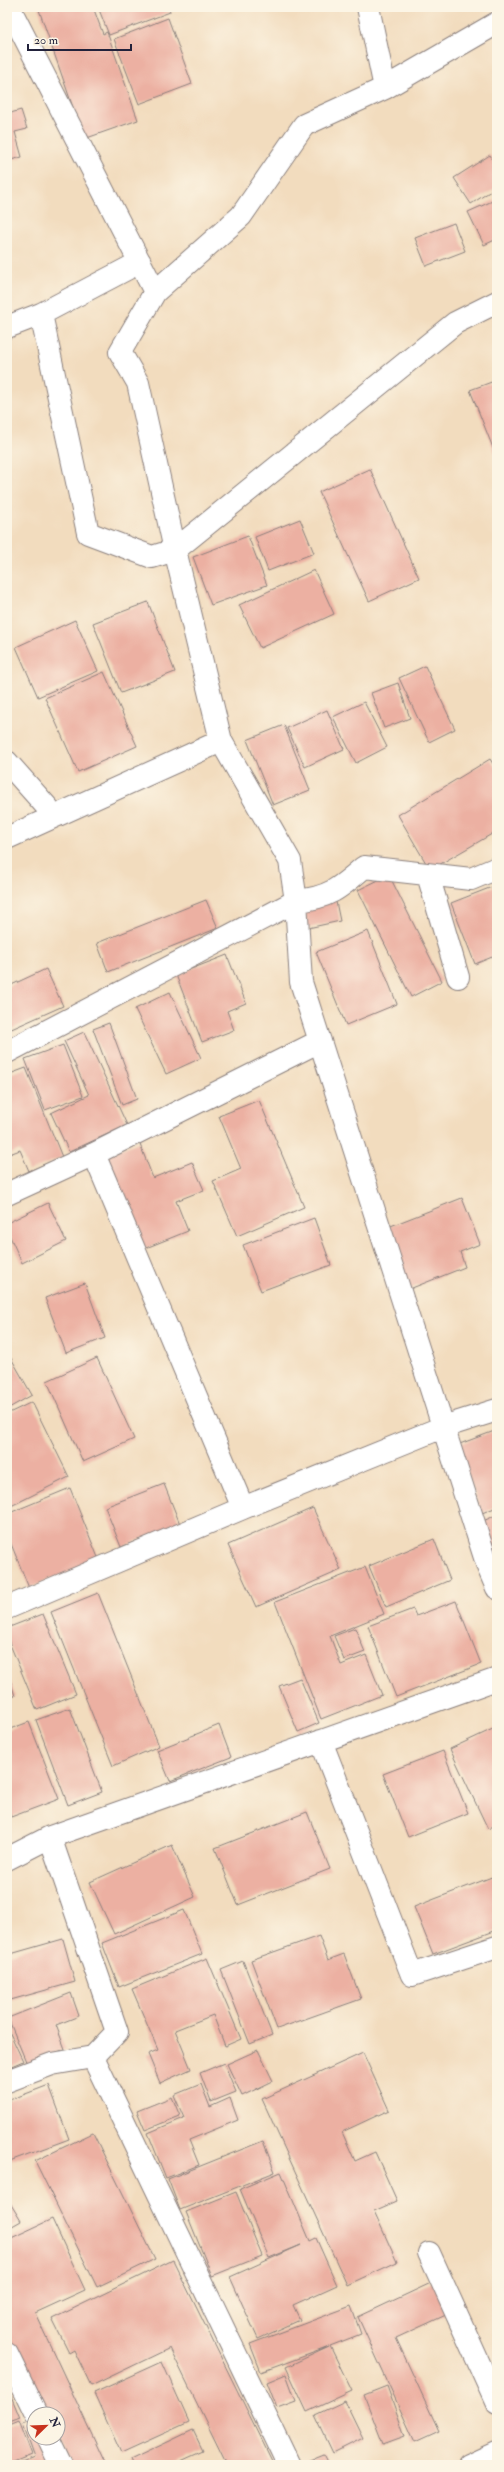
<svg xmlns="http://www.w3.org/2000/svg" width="504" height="2472" font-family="'IM FELL Double Pica',serif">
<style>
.building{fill:#ecb0a2}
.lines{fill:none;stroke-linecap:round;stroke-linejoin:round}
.minor-casing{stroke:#8a7f7c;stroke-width:24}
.trunk-casing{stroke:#8a7f7c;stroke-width:24}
.minor{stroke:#fff;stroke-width:22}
.trunk{stroke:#fff;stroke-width:22}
</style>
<rect width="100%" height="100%" fill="#fcf5e5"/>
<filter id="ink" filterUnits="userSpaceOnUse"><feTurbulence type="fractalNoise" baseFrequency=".025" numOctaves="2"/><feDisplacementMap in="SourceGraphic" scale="8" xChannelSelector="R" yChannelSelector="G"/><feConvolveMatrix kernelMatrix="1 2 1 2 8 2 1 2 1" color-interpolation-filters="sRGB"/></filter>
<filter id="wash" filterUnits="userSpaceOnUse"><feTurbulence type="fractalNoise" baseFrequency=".012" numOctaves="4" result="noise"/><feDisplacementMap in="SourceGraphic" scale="16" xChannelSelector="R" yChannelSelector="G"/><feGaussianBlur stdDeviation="0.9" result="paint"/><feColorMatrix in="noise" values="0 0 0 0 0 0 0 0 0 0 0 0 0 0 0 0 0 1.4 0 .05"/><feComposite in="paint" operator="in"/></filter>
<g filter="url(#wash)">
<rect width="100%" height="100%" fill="#f2dcbe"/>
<g id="blocks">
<path class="building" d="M38,7H93L103,34L107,32L138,120L84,139Z
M98,7H169L170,12L109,35Z
M168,18L192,84L139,104L114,39Z
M21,110L27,129L15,132L22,157L7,161V114Z
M490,155L497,167V187L471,204L454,178Z
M497,199V239L484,245L468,212Z
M454,223L465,251L426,266L415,238Z
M497,380V458L470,390Z
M370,469L419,578L369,601L319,492Z
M300,519L314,553L268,571L255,537Z
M248,536L267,585L211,605L193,557Z
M314,570L334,614L260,648L239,605Z
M148,602L175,672L121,693L93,623Z
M75,620L98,671L38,697L16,647Z
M425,666L455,729L429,742L399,678Z
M104,672L137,746L78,772L45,698Z
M398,683L410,718L384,728L371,693Z
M364,702L387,747L356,763L333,717Z
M327,710L344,749L305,767L287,728Z
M284,725L310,790L273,805L247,740Z
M490,759L497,770V831L430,870L398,815Z
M389,875L442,981L411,997L358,890Z
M497,885V955L475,964L451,903Z
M335,897L340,921L308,928L303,904Z
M206,900L218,928L108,972L97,943Z
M368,931L397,1004L346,1025L316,952Z
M227,955L246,1003L227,1011L234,1030L202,1042L176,975Z
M46,969L63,1006L7,1031V987Z
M170,992L201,1058L166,1074L135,1009Z
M109,1023L137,1099L122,1105L93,1029Z
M84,1032L127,1125L69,1152L51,1113L89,1095L64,1041Z
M63,1045L83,1096L45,1110L25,1059Z
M26,1068L62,1157L29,1171L20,1150L7,1155V1075Z
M259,1100L304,1207L237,1236L213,1181L241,1169L219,1116Z
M139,1142L153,1178L192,1162L204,1190L176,1201L188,1231L141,1250L103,1156Z
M462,1198L480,1244L460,1252L465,1267L407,1290L383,1229Z
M48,1203L66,1241L22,1263L7,1230V1223Z
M314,1218L331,1265L261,1291L243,1245Z
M85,1283L105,1338L66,1353L45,1298Z
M11,1358L32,1395L7,1409V1360Z
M97,1358L134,1439L83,1462L47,1381Z
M32,1402L69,1477L7,1508V1414Z
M497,1430V1507L482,1513L457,1445Z
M164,1484L180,1524L121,1547L105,1507Z
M70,1488L99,1560L29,1588L7,1534V1514Z
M313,1508L341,1570L256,1607L228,1545Z
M497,1515V1554L483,1521Z
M434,1539L450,1580L386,1607L369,1566Z
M365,1567L384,1614L330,1636L341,1665L366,1655L382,1695L321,1719L275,1602Z
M98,1593L159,1746L113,1766L51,1612Z
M456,1601L481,1664L396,1697L368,1626L413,1609L416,1616Z
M43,1614L76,1694L37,1710L7,1637V1628Z
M355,1628L365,1652L344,1660L334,1636Z
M7,1670L15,1696L7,1699Z
M300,1678L319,1723L298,1732L279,1686Z
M70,1708L102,1792L68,1805L36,1720Z
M29,1722L59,1799L11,1817L7,1807V1730Z
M219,1725L231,1757L170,1781L157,1750Z
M497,1727V1824L488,1829L450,1749Z
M443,1751L468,1813L408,1837L383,1774Z
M307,1812L330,1869L238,1905L215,1848Z
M172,1845L195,1897L114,1934L90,1882Z
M497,1875V1930L433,1954L414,1907Z
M184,1910L202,1954L119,1987L102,1943Z
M319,1936L328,1960L344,1954L361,1999L277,2029L251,1960Z
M63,1939L75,1982L7,2001V1955Z
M207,1958L241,2039L225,2046L213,2015L175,2030L191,2069L160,2083L148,2054L158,2050L132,1989Z
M243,1961L272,2035L250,2044L221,1970Z
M71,1993L79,2016L56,2025L65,2049L27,2064L8,2018Z
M7,2027L23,2061L7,2068Z
M258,2050L273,2081L242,2096L227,2064Z
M363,2053L389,2110L342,2132L355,2161L375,2152L397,2201L374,2211L397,2262L347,2285L262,2099Z
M224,2063L236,2092L211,2102L200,2073Z
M201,2084L210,2107L230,2098L238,2120L189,2140L199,2165L166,2178L148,2133L184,2118L174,2095Z
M49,2085L69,2139L7,2162V2101Z
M172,2097L180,2116L145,2130L137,2111Z
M93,2133L155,2259L97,2287L35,2161Z
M263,2141L275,2172L180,2210L168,2179Z
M281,2172L310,2241L316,2238L337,2285L293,2305L300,2320L258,2339L230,2277L301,2245L269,2258L240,2189Z
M236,2192L262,2256L212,2276L186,2212Z
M7,2198L21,2221L7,2229Z
M52,2219L85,2290L35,2313L106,2465H73L58,2433V2414H42L7,2339V2240Z
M173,2260L274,2465H227L170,2348L91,2386L74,2350L69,2353L52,2319Z
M433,2282L448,2314L396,2338L439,2431L415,2442L358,2317Z
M351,2306L361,2334L330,2346L352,2391L307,2412L286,2367L329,2347L261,2372L250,2344Z
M162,2362L189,2422L121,2453L94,2393Z
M286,2374L296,2401L277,2408L267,2382Z
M7,2386L20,2418L7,2423Z
M387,2386L405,2436L383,2444L364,2395Z
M345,2401L363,2438L333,2453L315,2415Z
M34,2420V2438H43L52,2463L15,2465L35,2457L23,2424Z
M19,2421L32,2455L7,2465V2426Z
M193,2430L203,2451L172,2465H132L130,2460Z
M323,2455L328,2465H304L303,2463Z"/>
</g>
</g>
<g filter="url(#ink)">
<use href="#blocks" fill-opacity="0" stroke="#8a7f7c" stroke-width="1"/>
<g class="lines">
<g class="minor-casing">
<path id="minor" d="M9,7L155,292
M368,7L385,88
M497,302L455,323L175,550L221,741L290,861L296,901L301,982L488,1567L497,1588
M41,314L88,533L152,557L175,550L138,383L120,352L155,292L241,216L304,125L385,88L497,23
M7,327L41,314L140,262
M7,762L55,816
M7,838L221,741
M428,875L458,977
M7,1052L296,901C329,898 340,888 364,867L471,879L497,868
M94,1154L320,1041
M7,1194L94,1154L243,1508L443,1427L497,1410
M7,1608L243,1508
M321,1741L412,1975L497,1947
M7,1859L50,1837
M93,2057L289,2465
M7,2081L52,2064L93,2057L117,2032L50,1837L497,1679
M429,2253L497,2403
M7,2354L36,2414
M48,2438L61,2465"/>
</g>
<g class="trunk-casing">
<path id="trunk" d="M469,2465L497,2452"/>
</g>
<use href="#minor" class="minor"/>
<use href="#trunk" class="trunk"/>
</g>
</g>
<rect width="504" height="2472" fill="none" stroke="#fcf5e5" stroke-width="24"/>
<g transform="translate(46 2426) rotate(67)"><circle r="19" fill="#fcf5e5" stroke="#a5a1a1"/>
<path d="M0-3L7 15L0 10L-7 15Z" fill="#c8321e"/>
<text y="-6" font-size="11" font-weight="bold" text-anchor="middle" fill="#22223b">N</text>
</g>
<path d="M28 44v6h103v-6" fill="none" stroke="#22223b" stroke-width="2"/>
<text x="34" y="44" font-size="12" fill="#22223b" stroke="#fcf5e5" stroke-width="3" paint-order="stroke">20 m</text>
</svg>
